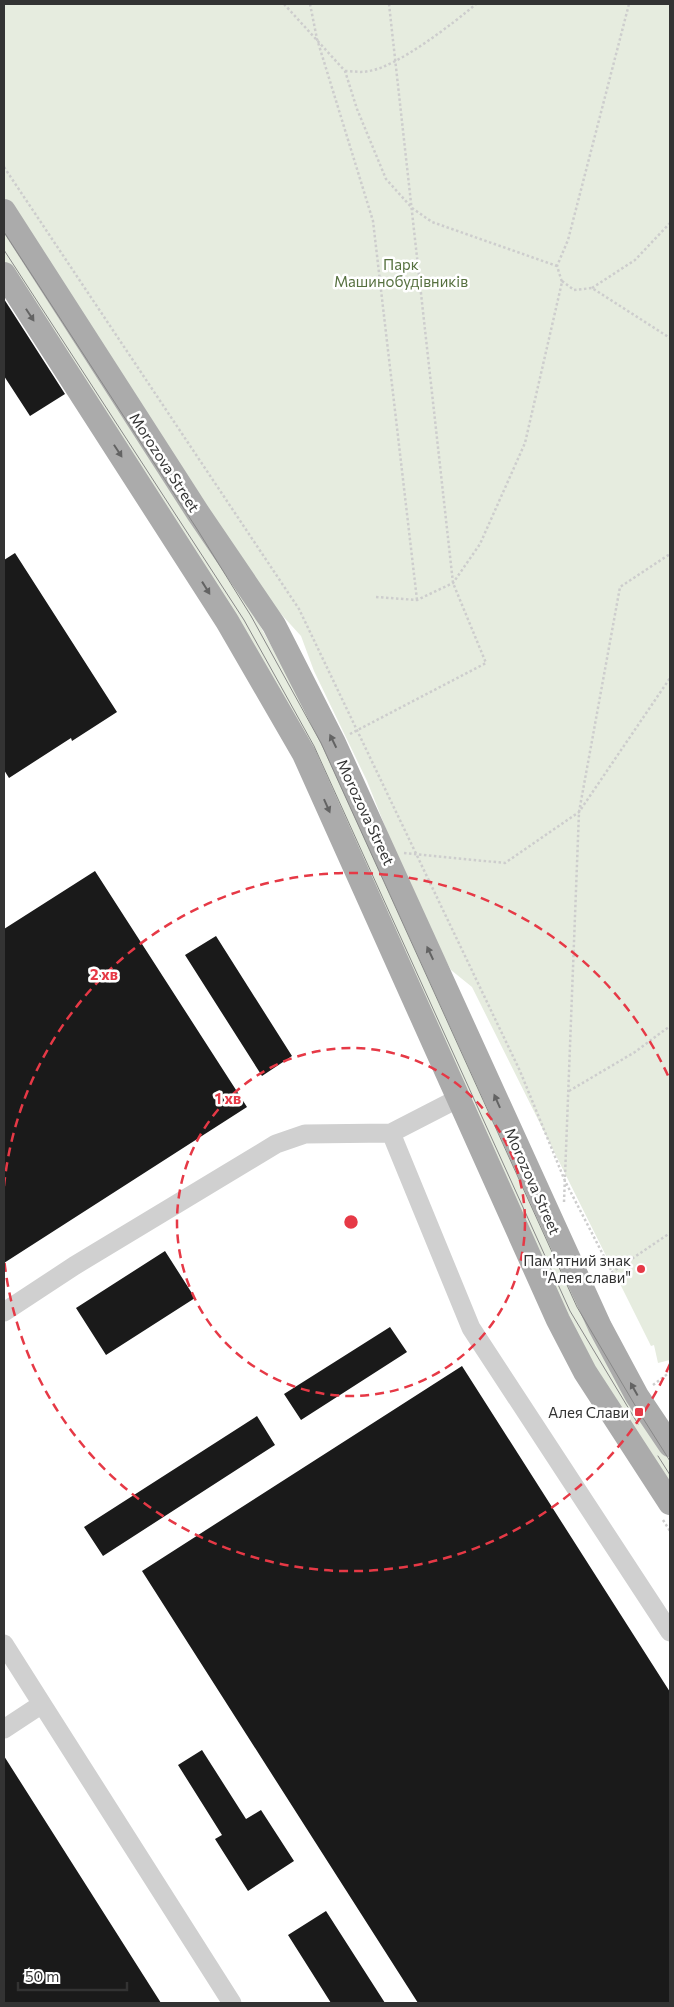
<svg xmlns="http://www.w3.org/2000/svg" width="674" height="2007" font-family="Commissioner,sans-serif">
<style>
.green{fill:#e6ecdf}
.building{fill:#1a1a1a}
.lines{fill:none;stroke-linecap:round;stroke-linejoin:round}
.path{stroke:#cdcdcd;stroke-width:2.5;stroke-dasharray:2.5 2.5;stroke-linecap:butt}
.minor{stroke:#d0d0d0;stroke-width:19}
.major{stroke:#ababab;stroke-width:24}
.tram{stroke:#888;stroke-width:1}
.oneway{fill:#636363}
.ring{fill:none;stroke:#e63946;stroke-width:2.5;stroke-dasharray:9 6}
.poi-dot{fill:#e63946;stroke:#fff;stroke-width:2}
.labels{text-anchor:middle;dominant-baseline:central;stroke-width:5;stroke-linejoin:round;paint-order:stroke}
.park-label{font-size:15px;fill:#56703f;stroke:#fff}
.street-label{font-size:15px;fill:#333;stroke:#fff}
.poi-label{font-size:15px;fill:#333;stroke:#fff;text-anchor:end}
.centre{fill:#e63946;stroke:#fff;stroke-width:2.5}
.ring-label{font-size:15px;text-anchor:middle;font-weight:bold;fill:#e63946;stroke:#fff;stroke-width:5;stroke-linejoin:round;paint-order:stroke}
</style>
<rect width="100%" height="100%" fill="#fff"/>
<path class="green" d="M4,4H670V1360L658,1363L654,1345L651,1346L472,987L451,970L418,909L367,781L314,671L301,636L271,603L133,402L4,197Z
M4,223L234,579L329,750L670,1453V1490L590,1367L214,587L4,262Z"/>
<path class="building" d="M4,299L65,394L30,416L4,376Z
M15,553L117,712L72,741L71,738L9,778L4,770V560Z
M95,871L247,1107L4,1263V929Z
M216,936L292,1056L262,1076L185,955Z
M165,1251L195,1298L106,1355L76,1308Z
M390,1327L407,1352L301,1420L284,1394Z
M462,1366L670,1692V2003H418L142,1571Z
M257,1416L275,1445L103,1556L84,1527Z
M202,1750L246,1819L261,1810L294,1861L248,1891L215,1839L222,1835L178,1765Z
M4,1756L161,2003H4Z
M326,1911L385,2003H331L288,1935Z"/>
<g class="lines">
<path class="path" d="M284,4L345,71L357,109L386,179L412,208L432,222L557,266
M310,4L317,39L373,221L417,600
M345,71C353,71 361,73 369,71C397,67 454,23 476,4
M4,167L299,609L520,1071L565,1181L612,1272
M562,281L574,290L592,288L670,338
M592,288L635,260L670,223
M376,597L417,600L453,583L480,544L525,443L562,282L557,266L568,240L629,4
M350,734L486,663L453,583L389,4
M404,853L505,863L579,812L670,678
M569,1091L635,1052L670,1026
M564,1202L579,812L620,587L670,554
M599,1281L670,1233
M653,1385L670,1372
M663,1520L670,1531"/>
<path class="minor" d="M391,1133L459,1098
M4,1312L74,1266L276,1144L305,1134L391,1133L471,1328L670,1632
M4,1644L42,1704
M4,1729L42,1704L232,2003"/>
<path class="major" d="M4,211L198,513L274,625L334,743L600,1327L637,1396L670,1445
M4,274L227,621L304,754L558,1320L585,1372L670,1503"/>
<path class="tram" d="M4,232L197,529L251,616L321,743L577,1307L639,1412L670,1461
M4,250L244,620L314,746L570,1311L638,1424
M658,1456L670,1475"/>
</g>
<defs><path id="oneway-solid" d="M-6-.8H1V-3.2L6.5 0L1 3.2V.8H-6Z" transform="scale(1.25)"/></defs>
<g class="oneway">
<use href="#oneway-solid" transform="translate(30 315) rotate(57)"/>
<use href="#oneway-solid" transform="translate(118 451) rotate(57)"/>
<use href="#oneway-solid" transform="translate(206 588) rotate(58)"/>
<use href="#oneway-solid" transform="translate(333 741) rotate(-116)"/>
<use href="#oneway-solid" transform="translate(327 806) rotate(66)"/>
<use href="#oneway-solid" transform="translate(430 953) rotate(-115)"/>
<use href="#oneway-solid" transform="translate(497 1101) rotate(-114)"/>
<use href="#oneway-solid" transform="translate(634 1389) rotate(-119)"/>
</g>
<g class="ring">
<circle cx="351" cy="1222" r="174"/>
<path d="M670 1364A349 349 0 0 1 4 1258M4 1186A349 349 0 0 1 670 1080"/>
</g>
<g class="poi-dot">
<circle cx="641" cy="1269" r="5"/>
<rect x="634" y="1407" width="10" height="10" rx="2.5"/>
</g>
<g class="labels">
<g class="park-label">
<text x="401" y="264">Парк<tspan x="401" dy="17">Машинобудівників</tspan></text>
</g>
<g class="street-label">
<text transform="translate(165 462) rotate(57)">Morozova Street</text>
<text transform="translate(366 812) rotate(65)">Morozova Street</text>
<text transform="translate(533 1181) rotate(66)">Morozova Street</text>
</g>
<g class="poi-label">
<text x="631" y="1260">Пам'ятний знак<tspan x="631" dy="17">"Алея слави"</tspan></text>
<text x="629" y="1412">Алея Слави</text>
</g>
</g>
<circle cx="351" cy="1222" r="8" class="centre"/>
<g class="ring-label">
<text x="104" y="980">2 хв</text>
<text x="228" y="1104">1 хв</text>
</g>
<rect width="674" height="2007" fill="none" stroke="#333333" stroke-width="10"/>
<path d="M18 1982v8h109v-8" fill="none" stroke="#333333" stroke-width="2.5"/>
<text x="25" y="1982" font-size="15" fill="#333333" stroke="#ffffff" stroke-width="4" paint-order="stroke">50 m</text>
</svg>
